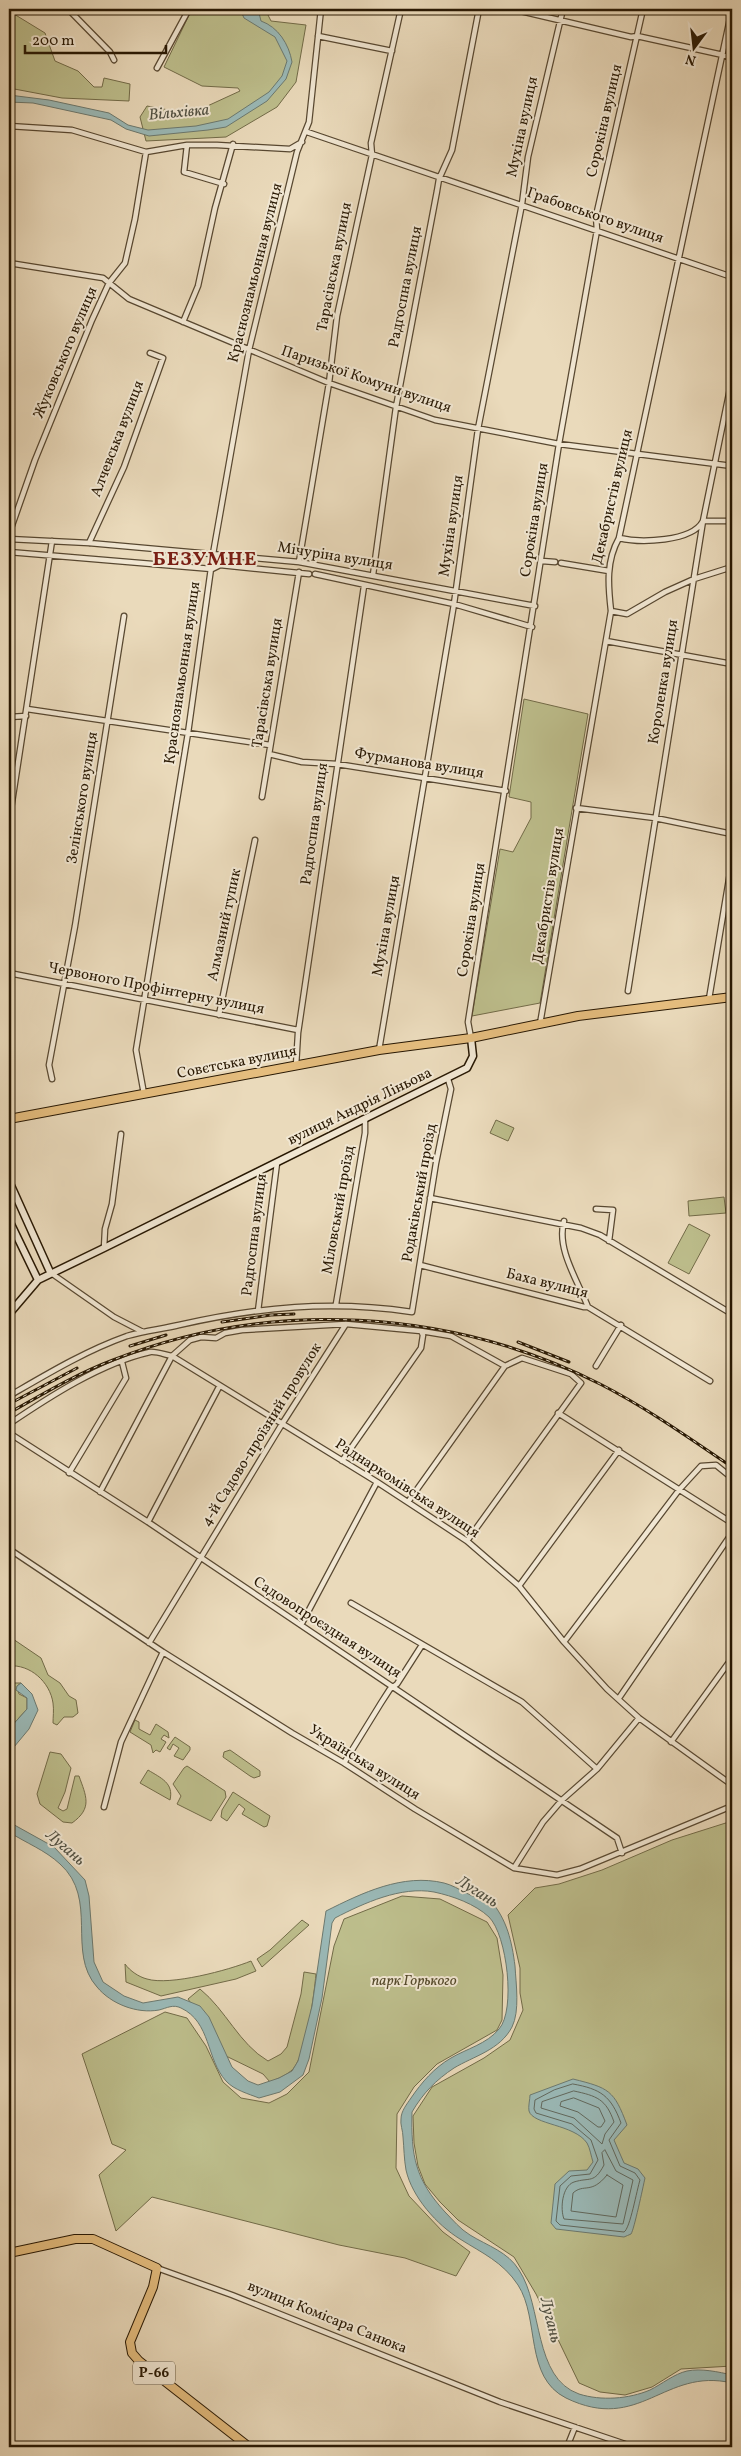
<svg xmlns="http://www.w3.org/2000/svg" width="741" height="2456" font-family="Vollkorn,serif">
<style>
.green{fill:#bdbe8c;stroke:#726b48}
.water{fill:#9ab9b7;stroke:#6c796f}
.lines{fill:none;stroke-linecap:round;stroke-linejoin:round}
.shore{stroke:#61685d;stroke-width:1}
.stream{stroke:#6c796f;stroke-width:1}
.street-casing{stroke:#584831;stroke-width:7}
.secondary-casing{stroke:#281803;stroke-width:9}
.primary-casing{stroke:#281803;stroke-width:10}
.street{stroke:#f1e7d3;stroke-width:4.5}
.secondary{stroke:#f1e7d3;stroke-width:6}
.primary{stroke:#e5bd7e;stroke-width:8}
.rail-casing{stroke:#281803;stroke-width:3}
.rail{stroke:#f1e7d3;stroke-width:1;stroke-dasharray:4;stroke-linecap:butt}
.labels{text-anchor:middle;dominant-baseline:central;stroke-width:4;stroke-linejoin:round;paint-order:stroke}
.shield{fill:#f1e7d3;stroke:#645641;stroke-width:1}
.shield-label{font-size:14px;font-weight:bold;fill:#281803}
.street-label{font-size:15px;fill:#281803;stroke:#f1e7d3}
.park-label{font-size:15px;font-style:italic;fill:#554a2c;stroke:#f1e7d3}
.water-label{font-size:16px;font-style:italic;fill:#505042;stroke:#f1e7d3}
.district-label{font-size:20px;font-weight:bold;letter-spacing:1px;fill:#7a1f14;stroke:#f1e7d3}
</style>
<rect width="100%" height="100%" fill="#eadabb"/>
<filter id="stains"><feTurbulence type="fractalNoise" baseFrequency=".004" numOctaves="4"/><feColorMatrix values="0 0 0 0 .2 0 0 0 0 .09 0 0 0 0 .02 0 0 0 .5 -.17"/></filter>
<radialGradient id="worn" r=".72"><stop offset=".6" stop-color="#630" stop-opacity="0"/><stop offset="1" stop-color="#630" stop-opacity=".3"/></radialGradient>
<path class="green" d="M192,9H265L271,21L306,25L296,82L277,107L226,137L146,141L140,117L147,106L190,114L240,91L238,88L202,86L164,67Z
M9,11L45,33L55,61L78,71L94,87H102L104,78L130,84L129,101L62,98L9,88Z
M524,699L588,714L540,1003L472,1016L500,849L513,852L531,818V802L509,797Z
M496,1120L514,1128L508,1141L490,1133Z
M724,1197L726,1213L689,1216L688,1201Z
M689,1224L710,1235L689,1274L668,1263Z
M13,1639L41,1658L48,1675L60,1683L69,1696L76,1700L78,1713L73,1717H64L57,1725L53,1723C53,1717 54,1710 53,1703C50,1682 30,1664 9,1666V1644Z
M9,1683H21L17,1686L19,1694L27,1698V1709L9,1729Z
M135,1720L139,1722V1729L150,1735L156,1724L168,1732L169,1738L164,1735L161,1739L166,1742L160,1752L156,1750L153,1753L151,1745L130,1732Z
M175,1737L190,1747V1750L183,1760L174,1756L179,1748L173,1744L170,1750L167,1748Z
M230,1750L260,1771V1776L254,1778L250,1776L223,1757L224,1752Z
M50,1752L61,1754L71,1768L65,1792L58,1808L63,1811L67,1809L75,1776H79C86,1796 93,1808 72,1823L63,1822L40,1804L37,1794Z
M187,1766L225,1791L226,1797L211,1821L177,1804L181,1796L173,1784L184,1768Z
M148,1770C161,1778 174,1783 170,1800L140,1783Z
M233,1792L270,1816L267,1826L264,1827L242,1814L245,1809L239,1804L227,1821L221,1817L222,1810Z
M732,1821V2366L681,2369L652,2387L625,2395L600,2392L579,2383L536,2294L514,2257L458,2220L440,2202L425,2184L418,2166L414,2143L413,2116L432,2087L484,2058L510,2040L523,2010L520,1993V1968L508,1915L535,1888L559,1884L602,1870L672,1840Z
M402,1896L440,1899L487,1922L497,1938L503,1975L502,2020L497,2030L437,2064L414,2087L397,2114L396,2168L409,2196L443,2232L470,2252L456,2276L405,2258L339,2245L152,2197L116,2231L99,2175L126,2150L112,2144L82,2054L165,2012L187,2018L206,2046L223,2082L241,2098L269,2103L287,2094L309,2072L334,1946L344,1919Z
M302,1920L309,1925L262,1967L257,1959L270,1950Z
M251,1961L256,1971L236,1979L161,1996L126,1982L125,1964C130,1971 139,1977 147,1979C170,1986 229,1970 251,1961Z
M304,1972L316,1974C314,1995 306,2059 291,2071C285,2076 277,2079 270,2082L263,2074L226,2056L188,1999L200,1989C226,2010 239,2044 268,2061L281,2054L287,2047L301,1994Z"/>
<path class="water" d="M240,9H258L261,21C278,27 289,44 292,62L286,79L267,101L226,127L208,130L149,136L126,129L111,120L33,103L9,102V95L49,100L109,113L128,125L148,130L196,126L228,119L269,92L282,76L287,61L275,37L244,18Z
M21,1683L32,1694L38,1710L29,1729L14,1747H10L9,1729L27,1709V1698L16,1690L17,1686Z
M9,1822L54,1847L85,1880L89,1896L94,1962L103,1982L124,1996L143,2003L178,1997L200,2006L209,2017L232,2067L248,2081L258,2085L279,2078L292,2071L298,2061L312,2006L326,1911C362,1893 403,1873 444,1883C460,1887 472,1900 490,1900C507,1919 512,1942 515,1966C516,1984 520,2011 512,2027C500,2050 474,2056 454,2068C436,2080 423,2093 412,2112C411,2156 415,2179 445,2212C453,2220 460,2229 470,2235C488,2246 508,2252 519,2270C543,2306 533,2378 579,2394C601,2401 629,2399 650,2390C662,2384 674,2374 687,2371C701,2368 719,2372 732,2375V2383C664,2367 640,2434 566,2398C524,2377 540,2319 518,2285C503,2262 482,2253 460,2239C437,2225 412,2197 406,2170C404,2159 404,2148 403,2137C403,2131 400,2124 401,2119C401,2111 407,2104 411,2098C422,2082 434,2068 451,2058C466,2049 487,2044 499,2029C516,2010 507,1935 489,1917C475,1904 453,1896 434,1892C401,1886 364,1903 335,1918L332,1923L322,1998L309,2059L303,2075L280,2092L259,2098C249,2094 234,2090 226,2081C206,2059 211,2022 181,2008C173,2004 167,2008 159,2010C137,2014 111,2004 97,1987C66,1952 99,1899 60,1864C45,1850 26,1843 9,1832Z
M573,2079C609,2088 614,2090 627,2125L614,2140L624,2163L638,2169L645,2178C643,2187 634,2230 631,2234C629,2235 626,2236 624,2237L556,2229L551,2223L555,2184L569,2171L587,2170L593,2162C591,2156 590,2148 587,2143C574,2124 533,2125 529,2111C528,2107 530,2099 530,2095Z"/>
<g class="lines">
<path class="shore" d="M573,2084C601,2089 611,2096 621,2123L609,2140L620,2166L635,2173L640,2180C637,2189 630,2229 624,2232L560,2225L556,2221L560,2186L571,2176L590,2174L598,2160L591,2140L572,2124L536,2113L534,2109L535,2100L554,2090Z
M574,2091C597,2096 606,2099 614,2122L605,2134L602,2144L574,2118L541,2108L542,2102Z
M574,2098L599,2108L605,2121L601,2127H598L578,2112L560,2106L561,2102Z
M605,2150L616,2171L633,2180L623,2224L564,2219C560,2209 562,2186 574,2182C590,2177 594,2184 604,2165L602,2153Z
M607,2175L623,2185L616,2217L571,2211L573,2193C584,2183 591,2195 607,2175Z"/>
<path class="stream" d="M732,1430L727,1441L732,1444"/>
<g class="street-casing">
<path id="street" d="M68,9L110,52L114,60
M512,9L631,37L637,36L732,57
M318,36L392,51
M157,68L189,9
M9,126L72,130L146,152L187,145H217L290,149L302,142
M307,132L732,277
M187,145L184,172L224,184
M9,263L103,278L129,299L329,383L435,420L559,444L732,466
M183,322L198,286L215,208L233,144
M9,332L10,327
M9,534L35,460L92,320L109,283L125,263L135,219L146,152
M619,538C640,543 692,542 703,521H732
M9,539L89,543L299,562L535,606
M89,543L124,467L163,358L150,353
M9,552L212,569L220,565L309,574
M542,561L555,562
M299,562L329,383L337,316L372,155L371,143L401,9
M561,563L609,571
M315,574L454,604L532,627
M373,575L396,407L437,191L439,179L452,150L479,9
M611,611L627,614L665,592L694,579L732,567
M606,641L732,664
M27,709L270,745
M9,717L26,716
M269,754L302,762L337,764L506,791
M262,797L299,572
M576,808L655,818L732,834
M9,822L52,541
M9,973L298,1030
M628,991L703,521L732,379
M709,999L732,861
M219,1015L255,840
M540,1024L611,611C608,585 606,561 619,538L732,9
M471,1038L468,1022L559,444L597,230L596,216L643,9
M379,1050L454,604L478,429L522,204L528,157L563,9
M296,1066L298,1033L364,586
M52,1079L49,1065L75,926L124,616
M144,1094L136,1050L188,733L213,554L249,350L297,152L309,122L321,9
M430,1198L581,1228L600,1235L732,1314
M596,1209L613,1210L609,1241
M564,1221C556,1249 578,1281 588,1307
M104,1248L105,1229L112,1204L121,1134
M420,1265L584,1307H588L710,1381
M51,1273L114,1317L143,1332
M336,1304L365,1133V1119
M258,1311L277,1163
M596,1366L621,1325
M9,1396C47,1374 85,1351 127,1336C144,1331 162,1329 179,1325C259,1307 330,1300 412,1312L436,1163L451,1089L448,1079
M558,1413L732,1523
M9,1424C49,1397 101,1363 150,1352C156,1351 166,1355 172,1356L377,1482L467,1541L519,1586L564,1642L607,1689L639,1718L732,1785
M9,1433L148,1522L617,1838L622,1853
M342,1461L421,1348L423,1335L421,1331
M69,1473L126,1378L122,1362
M100,1492L172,1356L190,1340L201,1337L216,1338L225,1333L242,1330L346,1324L421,1331L451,1336L505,1366L522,1358L571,1374L581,1383L467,1541
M408,1502L505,1366
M148,1522L219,1387
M9,1549L163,1652L292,1733L344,1763L415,1809L514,1868L557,1875L580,1869L732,1806
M519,1586L619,1450
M351,1603L522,1702L597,1769
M301,1625L377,1482
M564,1642L679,1490L701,1466L716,1465L732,1478
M149,1643L282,1424L346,1324
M619,1698L732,1533
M671,1742L732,1658
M344,1763L381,1703L390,1689L397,1684L422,1645
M104,1807L121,1742L163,1652
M514,1868L543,1822L562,1800L597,1769L639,1718
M157,2268L232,2295L500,2402L634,2447
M567,2447L575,2427"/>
</g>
<g class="secondary-casing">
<path id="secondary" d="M9,1181L50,1272
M9,1220L38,1280
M9,1314L38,1280L104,1248L467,1068L473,1056L471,1038"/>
</g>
<g class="primary-casing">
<path id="primary" d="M9,1119L379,1050L471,1038L578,1016L732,997
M9,2253L75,2239H93L157,2268L153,2287L130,2342L132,2353L139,2361L249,2447"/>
</g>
<use href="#street" class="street"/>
<use href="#secondary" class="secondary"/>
<use href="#primary" class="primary"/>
<g class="rail-casing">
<path id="rail" d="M222,1322L271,1315L294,1314
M518,1342L569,1362
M130,1346L166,1335
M9,1404L77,1368
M9,1413C43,1394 76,1374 113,1360C270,1298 450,1308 600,1384C647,1408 689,1438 732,1467"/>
</g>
<use href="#rail" class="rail"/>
</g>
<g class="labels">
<rect class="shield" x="133" y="2361.5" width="42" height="23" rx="4"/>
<g class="shield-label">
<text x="154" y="2373">Р-66</text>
</g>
<g class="street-label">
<text transform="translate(605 121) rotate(-77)">Сорокіна вулиця</text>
<text transform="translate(523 127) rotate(-78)">Мухіна вулиця</text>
<text transform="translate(595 216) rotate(19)">Грабовського вулиця</text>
<text transform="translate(335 267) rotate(-79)">Тарасівська вулиця</text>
<text transform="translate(256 273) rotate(-76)">Краснознамьонная вулиця</text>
<text transform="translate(406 287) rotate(-79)">Радгоспна вулиця</text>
<text transform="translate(66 353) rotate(-67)">Жуковського вулиця</text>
<text transform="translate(366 380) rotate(19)">Паризької Комуни вулиця</text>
<text transform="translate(118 439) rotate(-69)">Алчевська вулиця</text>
<text transform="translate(613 497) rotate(-77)">Декабристів вулиця</text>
<text transform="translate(535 520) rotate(-81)">Сорокіна вулиця</text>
<text transform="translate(452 526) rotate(-82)">Мухіна вулиця</text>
<text transform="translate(335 557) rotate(9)">Мічуріна вулиця</text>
<text transform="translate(183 673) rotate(-82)">Краснознамьонная вулиця</text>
<text transform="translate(664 682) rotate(-81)">Короленка вулиця</text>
<text transform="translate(268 683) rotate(-81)">Тарасівська вулиця</text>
<text transform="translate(419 764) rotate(9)">Фурманова вулиця</text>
<text transform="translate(83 798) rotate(-81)">Зелінського вулиця</text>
<text transform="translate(315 824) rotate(-82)">Радгоспна вулиця</text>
<text transform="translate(549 896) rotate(-81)">Декабристів вулиця</text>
<text transform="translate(472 920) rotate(-81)">Сорокіна вулиця</text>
<text transform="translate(225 925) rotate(-78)">Алмазний тупик</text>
<text transform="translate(387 926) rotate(-80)">Мухіна вулиця</text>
<text transform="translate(156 989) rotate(11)">Червоного Профінтерну вулиця</text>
<text transform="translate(237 1063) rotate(-11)">Совєтська вулиця</text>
<text transform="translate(360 1107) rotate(-26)">вулиця Андрія Ліньова</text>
<text transform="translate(420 1193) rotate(-80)">Родаківський проїзд</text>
<text transform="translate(339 1210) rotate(-80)">Міловський проїзд</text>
<text transform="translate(255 1235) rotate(-83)">Радгоспна вулиця</text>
<text transform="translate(547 1284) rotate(14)">Баха вулиця</text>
<text transform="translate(262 1435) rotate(-58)">4-й Садово-проїзний провулок</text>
<text transform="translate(407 1489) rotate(33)">Раднаркомівська вулиця</text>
<text transform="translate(327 1628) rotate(33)">Садовопроєздная вулиця</text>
<text transform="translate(364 1763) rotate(32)">Українська вулиця</text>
<text transform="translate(327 2318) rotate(22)">вулиця Комісара Санюка</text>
</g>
<g class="park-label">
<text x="414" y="1981">парк Горького</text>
</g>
<g class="water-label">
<text transform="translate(179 113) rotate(-5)">Вільхівка</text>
<text transform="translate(65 1848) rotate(41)">Лугань</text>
<text transform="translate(477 1892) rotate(32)">Лугань</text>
<text transform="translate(550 2320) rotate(76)">Лугань</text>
</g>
<g class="district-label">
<text x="205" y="560">БЕЗУМНЕ</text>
</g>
</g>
<rect width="741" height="2456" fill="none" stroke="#eadabb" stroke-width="30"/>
<rect x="10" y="10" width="721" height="2436" fill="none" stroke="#281803" stroke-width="2.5"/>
<rect x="15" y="15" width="711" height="2426" fill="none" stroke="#281803"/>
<g transform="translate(694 48) rotate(195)" stroke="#f1e7d3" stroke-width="4" paint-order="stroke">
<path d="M0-4L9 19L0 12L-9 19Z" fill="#281803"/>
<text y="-8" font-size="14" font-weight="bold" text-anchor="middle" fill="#281803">N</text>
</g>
<path d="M25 45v8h141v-8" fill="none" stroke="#281803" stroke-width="2.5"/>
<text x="32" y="45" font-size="15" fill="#281803" stroke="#f1e7d3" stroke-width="4" paint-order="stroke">200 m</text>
<rect width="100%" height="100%" filter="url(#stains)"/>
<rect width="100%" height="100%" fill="url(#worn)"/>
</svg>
